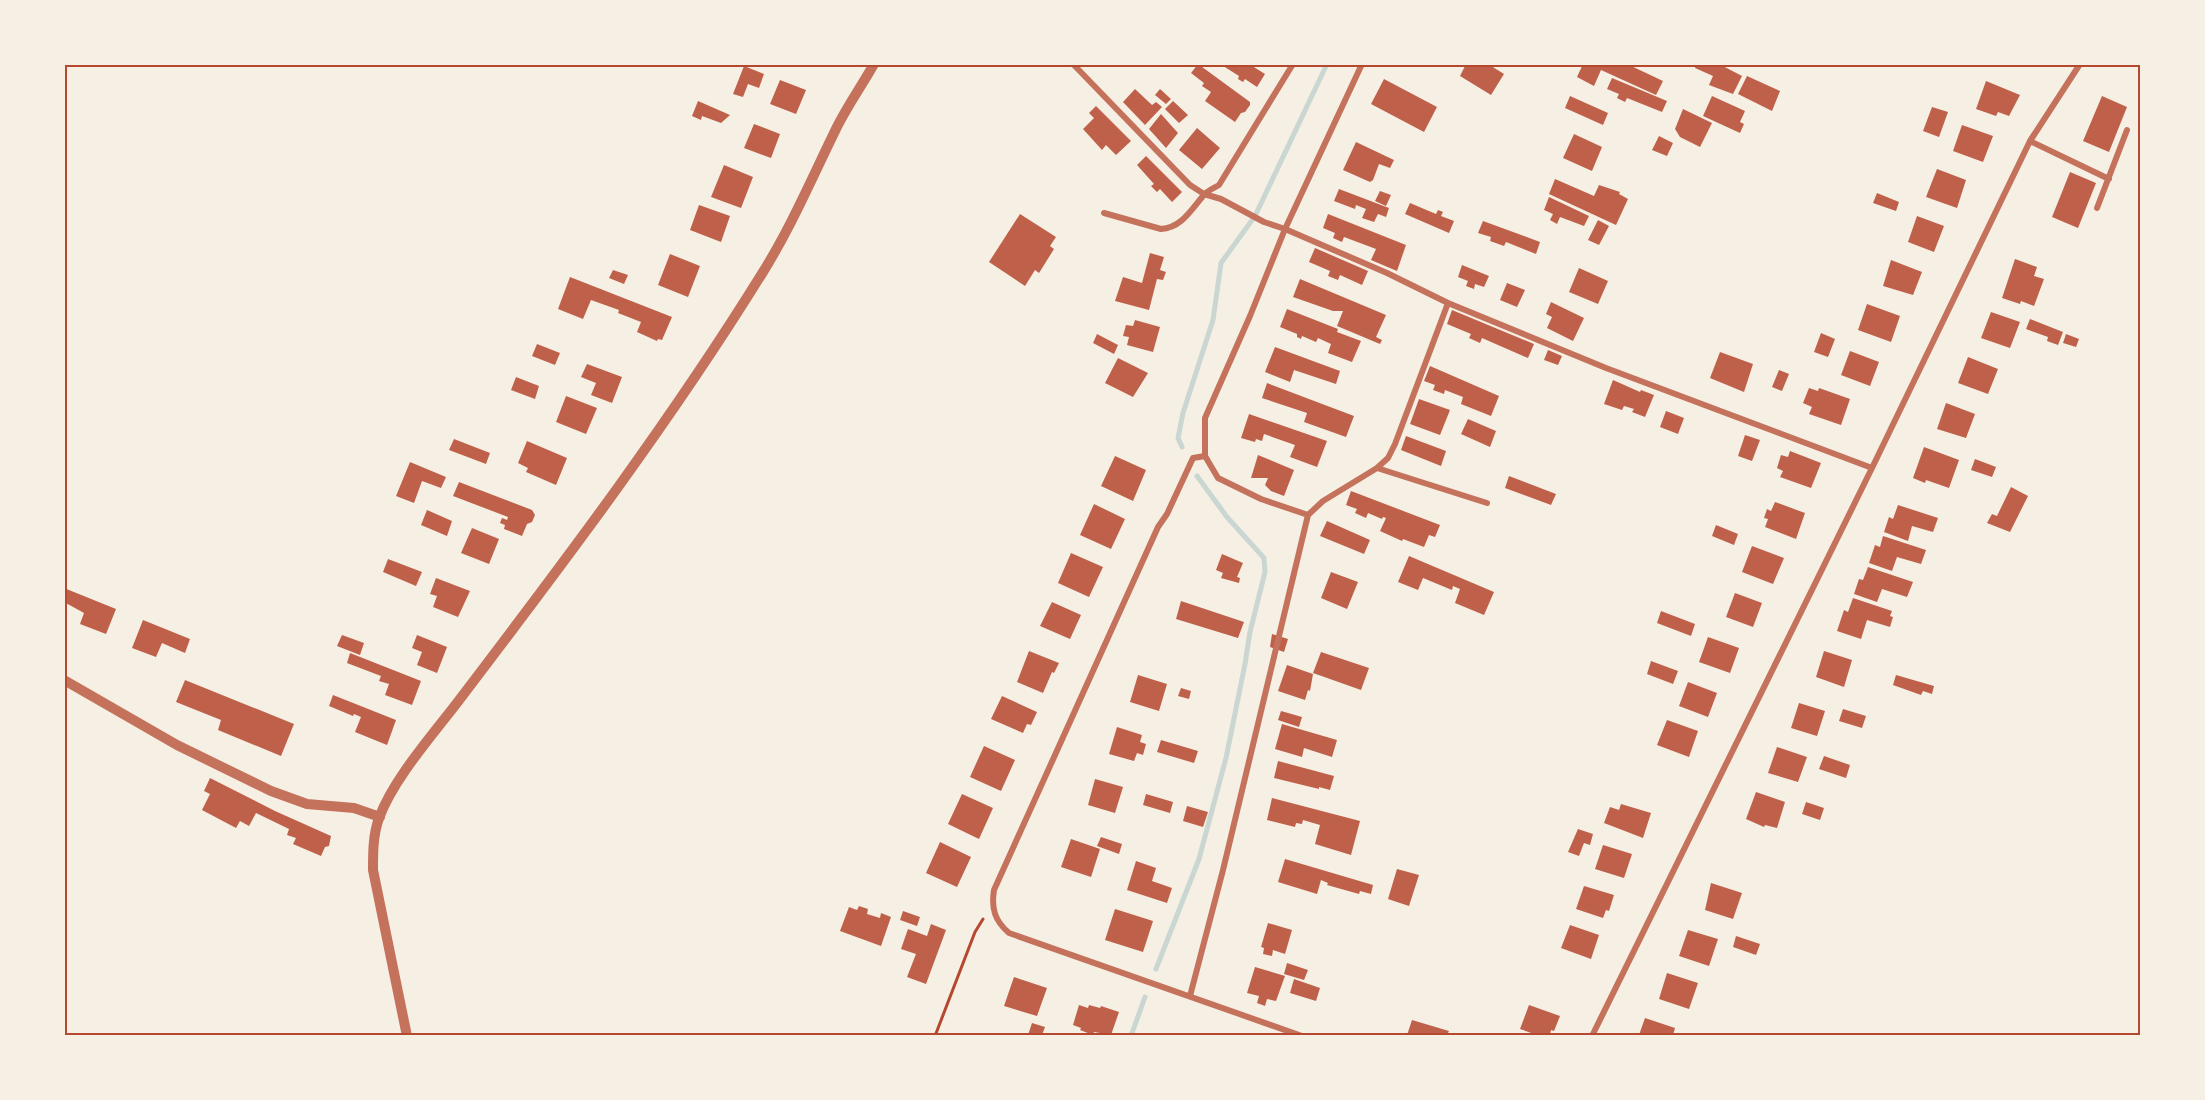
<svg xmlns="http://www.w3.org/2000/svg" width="2205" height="1100" font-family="Commissioner,sans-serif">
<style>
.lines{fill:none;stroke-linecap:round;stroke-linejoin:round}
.stream{stroke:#c9d6d2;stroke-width:5}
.building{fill:#bf614a}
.path{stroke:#b5482f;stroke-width:3}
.minor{stroke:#c5725c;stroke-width:6}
.tertiary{stroke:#c5725c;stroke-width:10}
.neatline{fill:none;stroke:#b5482f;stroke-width:2}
</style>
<rect width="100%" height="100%" fill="#f6efe4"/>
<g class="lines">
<path class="stream" d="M1182,447L1178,438L1183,413L1213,320L1221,263L1255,216L1327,64
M1156,969L1199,859L1226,758L1245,664L1250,632L1265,572L1264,558L1227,517L1197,476
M1131,1036L1145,997"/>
</g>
<path class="building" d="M1198,64L1250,102V105L1245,112L1241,113L1235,122L1205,101L1211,92L1202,86L1204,83L1191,73Z
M1220,64H1249L1265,74L1257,87L1245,79L1243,82L1238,79L1239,76Z
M1466,64H1488L1504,74L1491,95L1460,76Z
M1583,64H1627L1663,81L1656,95L1601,70L1594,86L1577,77Z
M1696,64H1719L1742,76L1733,94L1709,85L1713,76L1695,68Z
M744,66L764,74L759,88L748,84L743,97L733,94Z
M1747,76L1780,91L1772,111L1738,94Z
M1612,78L1667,101L1662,112L1627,98L1625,102L1617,98L1619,94L1607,89Z
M1384,79L1437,107L1424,132L1371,104Z
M780,80L806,90L796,114L770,104Z
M1986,81L2020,95L2009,116L1998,112L1996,116L1976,109Z
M1135,89L1152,105L1156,102L1162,107L1145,125L1123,102Z
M1160,89L1171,99L1166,104L1155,95Z
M1570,96L1608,113L1603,125L1565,108Z
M1712,96L1745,111L1740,122L1744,124L1740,133L1703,116Z
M2102,96L2127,107L2109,152L2083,141Z
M698,101L730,115L721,123L702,116L701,120L692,116Z
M1173,101L1188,115L1179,123L1165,109Z
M1096,106L1131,141L1116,155L1106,145L1102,150L1083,129L1094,118L1089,113Z
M1932,107L1948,112L1939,137L1923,131Z
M1683,109L1712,123L1700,147L1680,137L1675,129Z
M1161,114L1178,133L1166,148L1149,129Z
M754,124L780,134L771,158L744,148Z
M1962,125L1993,136L1983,162L1953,151Z
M1197,128L1220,148L1202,169L1179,150Z
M1574,134L1602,147L1592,171L1563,158Z
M1659,136L1673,143L1667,156L1652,150Z
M1356,142L1394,160L1390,168L1379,164L1373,180L1370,182L1343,170Z
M1146,156L1182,192L1172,202L1160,189L1157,192L1151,186L1154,184L1137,165Z
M724,165L753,177L741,208L711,197Z
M1937,169L1966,180L1957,208L1926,197Z
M2070,172L2096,183L2078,228L2052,217Z
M1555,179L1594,196L1599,185L1620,192L1619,194L1628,199L1616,225L1549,194Z
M1339,189L1389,208L1386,217L1378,214L1374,222L1362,218L1366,209L1356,205L1355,209L1334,201Z
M1380,191L1391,195L1386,206L1375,201Z
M1877,193L1899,202L1896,211L1873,203Z
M1549,197L1589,216L1584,226L1560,217L1557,224L1550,220L1553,214L1544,210Z
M1410,203L1436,214L1438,210L1443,212L1441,216L1454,221L1449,233L1405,214Z
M699,205L730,216L721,242L690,230Z
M1020,214L1056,237L1050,246L1054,249L1039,273L1035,270L1025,286L989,262Z
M1328,214L1406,245L1397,271L1371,260L1376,249L1344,237L1342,242L1333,238L1335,233L1323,228Z
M1917,216L1944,226L1934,252L1908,242Z
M1598,220L1609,226L1599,245L1588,240Z
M1483,221L1540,242L1536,254L1506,242L1504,246L1490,241L1491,237L1478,233Z
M1315,248L1368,271L1362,285L1340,275L1338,280L1328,276L1330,271L1309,262Z
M1150,253L1164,257L1160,270L1166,272L1163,280L1157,279L1149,310L1115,301L1123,277L1142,283Z
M670,254L700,266L688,297L658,285Z
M2015,259L2037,267L2034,276L2044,279L2034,306L2021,301L2020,304L2002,298Z
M1891,260L1922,272L1913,295L1883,286Z
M1462,265L1489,276L1484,287L1475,284L1474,289L1466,286L1468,281L1458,277Z
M1579,268L1608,281L1598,304L1569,292Z
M613,270L628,275L624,284L609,278Z
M570,277L672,317L662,340L658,339L657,341L637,332L641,322L618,313L619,310L591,300L583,319L558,309Z
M1300,279L1386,315L1376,337L1382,340L1380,344L1337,326L1343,311H1333L1293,297Z
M1507,283L1525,290L1517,307L1500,300Z
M1551,302L1584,318L1573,341L1547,328L1552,317L1546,314Z
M1867,304L1900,316L1891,342L1858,330Z
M1287,309L1338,329L1337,332L1361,341L1352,362L1328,353L1331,344L1318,338L1316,342L1302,336L1301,339L1297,337V334L1280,327Z
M1452,310L1534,344L1528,358L1482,338L1480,343L1469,338L1471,334L1447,324Z
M1991,312L2020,322L2010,348L1981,338Z
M2030,319L2063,332L2058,345L2047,341L2048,337L2026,329Z
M1135,320L1160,327L1153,352L1127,345L1129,337L1123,336L1126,325L1133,326Z
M1821,333L1835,339L1828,357L1814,352Z
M1097,334L1118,345L1114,354L1093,343Z
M2066,334L2079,339L2076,347L2063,343Z
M537,344L560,353L555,365L532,356Z
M1275,347L1340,371L1336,384L1294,370L1290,382L1265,372Z
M1548,350L1562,356L1558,365L1544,360Z
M1850,351L1879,362L1870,386L1841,375Z
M1720,352L1753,364L1744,392L1710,378Z
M1968,357L1998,369L1988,394L1958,383Z
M1118,358L1148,373L1133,397L1105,383Z
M587,364L622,377L612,403L591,395L596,383L581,377Z
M1430,366L1499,396L1491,416L1461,404L1463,397L1445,390L1444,394L1433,390L1435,385L1424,381Z
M1779,370L1789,374L1782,391L1772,387Z
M516,377L539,386L535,399L511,390Z
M1613,380L1640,392L1641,390L1654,395L1645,417L1632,412L1634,409L1624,406L1622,410L1604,404Z
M1267,383L1354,416L1346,437L1304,422L1307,413L1262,398Z
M1809,388L1818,391L1819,388L1850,399L1841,425L1809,414L1812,407L1803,403Z
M566,396L597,408L586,434L556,422Z
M1419,399L1450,410L1440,435L1410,424Z
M1946,403L1975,414L1966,438L1937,429Z
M1666,411L1684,418L1678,434L1660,427Z
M1249,414L1327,441L1317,467L1290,457L1295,445L1264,434L1262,441L1256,439L1255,442L1241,438Z
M1468,419L1496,431L1490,447L1461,434Z
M1745,435L1760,440L1752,461L1738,456Z
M1406,436L1446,451L1441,466L1401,450Z
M454,439L490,453L486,464L449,450Z
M527,441L567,458L556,485L526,472L528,468L518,463Z
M1924,447L1959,460L1949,488L1926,480L1925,483L1913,478Z
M1790,451L1821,463L1811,488L1780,477L1783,471L1777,468L1781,455L1788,457Z
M1258,455L1294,470L1284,496L1271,491L1265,485L1268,478H1251Z
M1115,456L1146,470L1133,501L1101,486Z
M1975,459L1996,467L1992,477L1971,470Z
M410,462L446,477L441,488L422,481L414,503L396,496Z
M1509,476L1556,494L1551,505L1505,488Z
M459,482L532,510L535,515L532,522L527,524L522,536L504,529L505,525L500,523L502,518L507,520L508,517L453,496Z
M2011,487L2028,496L2010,532L1987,523L1992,514L1997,516Z
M1351,491L1440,525L1435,537L1429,535L1424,547L1403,539L1402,541L1380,531L1386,518L1383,517L1382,519L1368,513L1366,518L1355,513L1357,509L1346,505Z
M1775,502L1805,513L1796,539L1765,527L1768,519L1764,518L1767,509L1771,511Z
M1094,504L1125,519L1111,549L1080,535Z
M1898,505L1938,518L1933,532L1912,526L1908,541L1884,532L1889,517L1893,519Z
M427,510L452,521L447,536L421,525Z
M1327,521L1370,540L1364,554L1320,536Z
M1716,525L1738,534L1734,545L1712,536Z
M472,528L499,539L489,564L461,553Z
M1883,536L1926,550L1921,564L1897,557L1892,571L1869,563L1875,545L1880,547Z
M1752,546L1784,558L1773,584L1742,572Z
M1071,553L1103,567L1089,597L1058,583Z
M1222,554L1243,563L1237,577L1240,578L1239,583L1221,578L1223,573L1216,570Z
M1409,556L1494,592L1484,615L1455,603L1460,589L1453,586L1452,590L1423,578L1418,590L1398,582Z
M388,559L422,572L416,586L383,572Z
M1868,567L1913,582L1907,597L1882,589L1877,602L1854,594L1859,579L1863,580Z
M1331,572L1358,582L1347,609L1321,598Z
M436,578L470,591L458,617L433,607L437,596L430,594Z
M64,588L116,609L106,634L80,624L84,613L64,602Z
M1735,593L1762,603L1753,627L1726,617Z
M1853,598L1892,611L1890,616L1893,617L1890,627L1867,620L1861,639L1837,631L1844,610L1848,612Z
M1181,601L1244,622L1238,638L1176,619Z
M1052,602L1081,615L1070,639L1040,626Z
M1661,611L1695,624L1691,636L1657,623Z
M143,620L190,639L185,653L162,643L156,657L132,648Z
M1272,634L1288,639L1284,652L1270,647Z
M342,635L364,643L360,655L337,646Z
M417,635L447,647L437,673L417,665L422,652L412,648Z
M1708,637L1739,648L1730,673L1699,662Z
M1029,651L1059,663L1054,673L1052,672L1043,693L1017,682Z
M1824,651L1852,660L1844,687L1816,677Z
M1321,652L1369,668L1361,690L1313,673Z
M350,653L421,681L412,705L385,695L389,684L379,681L381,676L347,663Z
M1651,661L1678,671L1673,684L1647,674Z
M1287,665L1313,674L1310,691L1308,690L1305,700L1278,691Z
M1138,675L1167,684L1159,711L1130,702Z
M1896,675L1934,686L1932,694L1923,691L1921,695L1893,685Z
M185,680L294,724L281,756L218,730L221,720L176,702Z
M1688,682L1717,693L1708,717L1679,706Z
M1181,688L1191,691L1189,699L1178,696Z
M333,695L396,720L387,745L355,732L361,717L354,714L353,716L329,706Z
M1002,696L1037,712L1031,725L1027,724L1023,733L991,719Z
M1799,703L1825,711L1817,736L1791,728Z
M1843,709L1866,716L1862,728L1839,721Z
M1281,711L1302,717L1299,727L1278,720Z
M1667,720L1698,731L1689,757L1657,745Z
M1282,724L1337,740L1332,757L1304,748L1302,757L1275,749Z
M1117,727L1142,735L1140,742L1146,744L1143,755L1137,753L1134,761L1109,754Z
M1161,740L1198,751L1194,763L1157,752Z
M984,746L1015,760L1001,791L970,777Z
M1777,747L1807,757L1798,782L1768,773Z
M1824,756L1850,765L1846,778L1819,769Z
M1278,761L1334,776L1330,790L1319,787V789L1274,778Z
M210,778L275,811L331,836L329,846L325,847L321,856L293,844L296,838L287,835L289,829L256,813L249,826L240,821L236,828L202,810L210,794L204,791Z
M1095,779L1123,787L1115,813L1088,805Z
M1756,792L1785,802L1777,828L1765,825L1764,827L1746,819Z
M962,794L993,808L979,839L948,824Z
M1146,794L1173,802L1170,813L1143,805Z
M1272,798L1360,821L1351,855L1315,844L1320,825L1303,820L1302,824L1296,823L1295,827L1267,820Z
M1806,802L1824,808L1820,820L1802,814Z
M1621,804L1651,813L1643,838L1604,823L1610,807L1619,810Z
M1187,806L1208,812L1203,827L1183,821Z
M1578,829L1593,834L1590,845L1584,843L1579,856L1568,852Z
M1101,837L1122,844L1119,854L1097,846Z
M1071,839L1100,849L1091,877L1061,867Z
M940,842L971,857L957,887L926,873Z
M1603,845L1632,854L1624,878L1595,869Z
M1285,859L1373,885L1371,894L1360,891L1359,894L1327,885L1328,883L1321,880L1317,894L1278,882Z
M1136,861L1156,868L1152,881L1172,888L1167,903L1127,890Z
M1397,869L1419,875L1409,906L1388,899Z
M1711,883L1742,893L1733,919L1705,910Z
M1584,886L1614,895L1609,911L1606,910L1603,918L1576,909Z
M859,906L868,909L867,914L880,918L881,913L891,917L881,946L840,931L849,907L857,910Z
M1115,909L1153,921L1143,952L1105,940Z
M903,911L920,917L917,926L900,920Z
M1268,923L1292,930L1285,954L1273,950L1272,956L1263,954L1264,948L1261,947Z
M931,924L946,930L926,984L907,977L916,954L901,949L908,929L927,936Z
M1570,925L1599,935L1591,959L1561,948Z
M1688,930L1718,939L1709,966L1679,956Z
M1736,936L1760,944L1756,955L1733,947Z
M1287,963L1308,970L1304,980L1284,974Z
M1255,967L1285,976L1276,1001L1267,999L1265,1006L1257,1003L1259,996L1247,993Z
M1667,973L1698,983L1689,1009L1659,999Z
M1014,977L1047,988L1037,1016L1004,1006Z
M1294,979L1320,988L1316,1001L1290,993Z
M1079,1005L1088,1008L1089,1005L1100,1008L1101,1006L1119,1012L1111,1035L1094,1032L1093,1035L1080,1030L1081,1028L1073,1025Z
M1529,1005L1560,1016L1554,1031L1551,1030L1550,1035H1537L1520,1029Z
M1645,1018L1675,1028L1673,1035H1639Z
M1412,1020L1449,1031L1447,1035H1407Z
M1032,1023L1045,1027L1042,1035H1028Z"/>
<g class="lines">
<path class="path" d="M935,1036L975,932L983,919"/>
<path class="minor" d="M1073,64L1190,185L1204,194L1221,199L1264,222L1285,229L1387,273L1448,303L1606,368L1872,468
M2030,141L2109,179
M2097,208L2127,130
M1104,213L1161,229C1181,228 1191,210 1203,196C1206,191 1214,188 1219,185L1293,64
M1377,468L1388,458L1395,444L1448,303
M1308,515L1323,501L1377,468L1487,503
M1190,996L1223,870L1308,515L1261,499L1218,478L1205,456
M1302,1036L1009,933C995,921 991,909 994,890L1158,527L1167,514L1193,458L1205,456V418L1250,316L1285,229L1362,64
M1592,1036L1872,468L2030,141L2080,64"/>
<path class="tertiary" d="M64,680L177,745L271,791L307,804L354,808L380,817
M407,1036L373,870C373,852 373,835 379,818C394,777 437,730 463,695C568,557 672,419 763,272C791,227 812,178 835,131C846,108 861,87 874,64"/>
</g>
<rect width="2205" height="1100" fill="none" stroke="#f6efe4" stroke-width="132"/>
<rect x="66" y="66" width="2073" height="968" class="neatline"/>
</svg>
